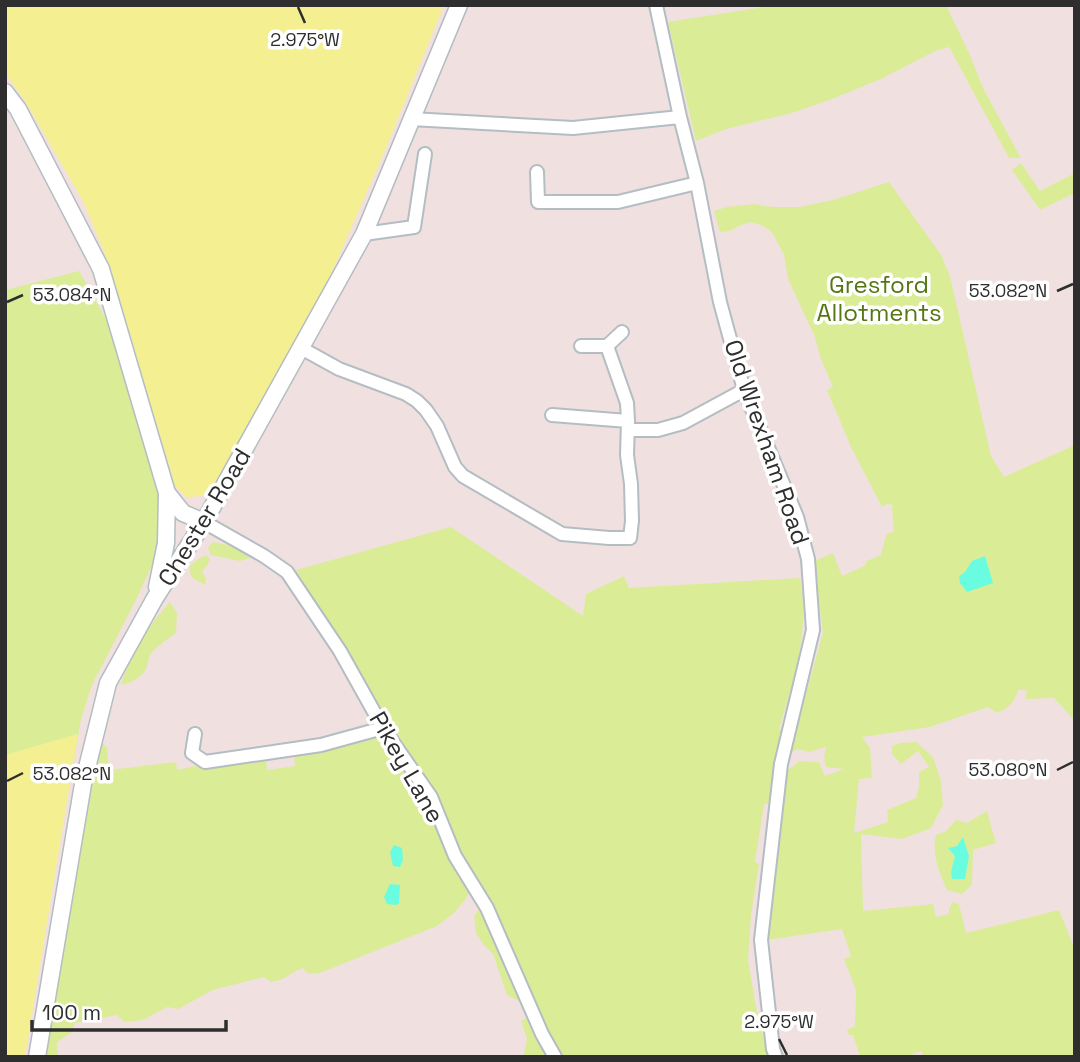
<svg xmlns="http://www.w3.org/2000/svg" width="1080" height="1062" font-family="'Space Grotesk',sans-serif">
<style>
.green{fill:#dbec97;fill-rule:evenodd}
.pitch{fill:#f4f092}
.water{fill:#69fce0}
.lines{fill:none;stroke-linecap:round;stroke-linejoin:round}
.minor-casing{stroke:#b3bdc2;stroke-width:16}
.secondary-casing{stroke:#b3bdc2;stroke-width:19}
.minor{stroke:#fff;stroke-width:12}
.secondary{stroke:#fff;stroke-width:16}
.ticks{fill:none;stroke:#2e2e2e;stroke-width:2.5}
.labels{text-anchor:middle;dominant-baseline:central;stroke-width:7;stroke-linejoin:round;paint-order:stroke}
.park-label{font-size:24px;fill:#557613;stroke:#fff}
.street-label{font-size:24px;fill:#2e2e2e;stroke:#fff}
.ticks-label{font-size:18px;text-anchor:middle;fill:#2e2e2e;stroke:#fff;stroke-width:7;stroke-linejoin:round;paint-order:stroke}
</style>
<rect width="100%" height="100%" fill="#f0e1e0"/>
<path class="green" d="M776,5H946L969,53L984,90L1021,158H1009L949,47L935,51L881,79L832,99L792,113L726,129L696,141L668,22Z
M1021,163L1040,191L1075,173V193L1040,210L1012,170Z
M889,182L941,255L950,276L991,456L1004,477L1075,445V721L1054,698L1025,699L1027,690H1018C1014,703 1009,708 997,713L988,707L930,727L862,737L870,748L872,778L859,779L854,833L888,822L887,810L916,798L919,786V772L929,767L918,751L901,764L892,754V746L900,743L916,742L933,757L941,781L943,805L931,828L902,839L861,834L863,911L933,904L936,917L949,914V909L953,902L959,904L966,933L1059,910L1075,950V1057H924L921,1051L906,1057H860L853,1035H849L847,1030L855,1026L856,990L844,959L851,956L842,929L767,940L780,803L764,804L755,862L759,864L751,915L748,960L756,1007L768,1057H564L559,1049L554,1057H526L524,1054L527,1039L521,1021L528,1017L539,1014L531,990L523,1003L507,995L493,954L483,944L476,933L474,916L489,896L481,885L470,891L465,900L454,913L437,926L320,973L309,974L303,968C289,973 286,980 271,982L264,977L213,990L178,1009L167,1007L143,1020L124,1022L117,1015L75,1023L71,1033L57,1042L58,1057H41L54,986L64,952V946L60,937L81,826L101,742L107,748L109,770L176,762L177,770L195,766L209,768L266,760L267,770L295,766L294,756L376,736L384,737L419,769L411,754L397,737L388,719L379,712L376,699L296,570L451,527L583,616L586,594L624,576L629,588L800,578C810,634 794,677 779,730L798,722L823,633L814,561L833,553L842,576L864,566L867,561L881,555L886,535L894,531L892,509L893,505L887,504L882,507L851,447L827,390L833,387L821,359L814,335L788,279L784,255L772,232L763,226L751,222L741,225L730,231L720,232L714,211L727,207L754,204L772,207H800L833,200ZM826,747L824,757L826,767L844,769L825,776L819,762L800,761L788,770L775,768L777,757L791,753L797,749L809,752Z
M79,271L109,324L158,490L162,511L159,550L136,600L92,685L81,719L72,773L40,936L5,825V290Z
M212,542C226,545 242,545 250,558L240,561L211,555L208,548Z
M206,555L210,559L207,566L202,571L206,579L205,585C195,579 189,580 190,566L198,559Z
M170,602L177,613L176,633C169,638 153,649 150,655C148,659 148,663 147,666C144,677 131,683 121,685C129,656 150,623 170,602Z
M987,811L996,843L973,850L972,885L962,894L947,890C940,873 931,855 936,835L946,831L956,820L967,823Z"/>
<path class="pitch" d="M5,5H444L386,148L328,281L221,474C209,492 209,497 186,497L175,486L110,267L84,203L25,101L5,73Z
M78,734L25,1057H5V755Z"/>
<path class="water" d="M985,556L993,583L967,592L960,583L959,576L965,572L972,561Z
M963,837L969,856L965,879H952L951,872L955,856L948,848L957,846Z
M394,845L402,848L403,860L400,867L393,866L390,852Z
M390,884L400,885L399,903L396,905L387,904L384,897Z"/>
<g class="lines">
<g class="minor-casing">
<path id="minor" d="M656,5L680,117L697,183L720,302L744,390L797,517L808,559L813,630L781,764L761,940L773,1049L776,1057
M411,119L573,128L680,117
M537,172L538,202H618L697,183
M364,234L414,227L425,154
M581,346H607L622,332
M607,346L627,403L628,421
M301,348L339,369L406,394L417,401L426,410L437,426L455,467L463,476L562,534L609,538H630L632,521L631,484L627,455L628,421L552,415
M628,430H658L683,423L744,390
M204,522L264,556L287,572L340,651L383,728L431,797L455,856L487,908L542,1034L555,1057
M195,734L192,753L205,762L321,745L383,728"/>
</g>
<g class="secondary-casing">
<path id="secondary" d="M5,92L18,109L101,269L167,493L166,543L157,587
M167,493L183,513L204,522
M37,1057L83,784L108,683L155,598L204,522L364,234L459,5"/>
</g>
<use href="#minor" class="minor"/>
<use href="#secondary" class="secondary"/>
</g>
<path class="ticks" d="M298,7L305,23M1057,291L1073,284M7,302L23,295M1057,770L1073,762M7,781L23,773M779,1039L787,1055"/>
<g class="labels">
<g class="park-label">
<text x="879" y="284">Gresford<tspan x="879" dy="28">Allotments</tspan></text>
</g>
<g class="street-label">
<text transform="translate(767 442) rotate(71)">Old Wrexham Road</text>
<text transform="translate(204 517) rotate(-59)">Chester Road</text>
<text transform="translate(407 767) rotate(60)">Pikey Lane</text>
</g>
</g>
<g class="ticks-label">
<text x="305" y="46">2.975°W</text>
<text x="1008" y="297">53.082°N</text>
<text x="72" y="301">53.084°N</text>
<text x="1008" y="776">53.080°N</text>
<text x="72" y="780">53.082°N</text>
<text x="779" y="1028">2.975°W</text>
</g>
<rect width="1080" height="1062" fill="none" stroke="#2e2e2e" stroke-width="14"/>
<path d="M32 1020v10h194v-10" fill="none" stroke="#2e2e2e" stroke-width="3.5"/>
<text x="42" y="1020" font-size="21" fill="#2e2e2e" stroke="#ffffff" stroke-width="5" paint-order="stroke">100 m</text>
</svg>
